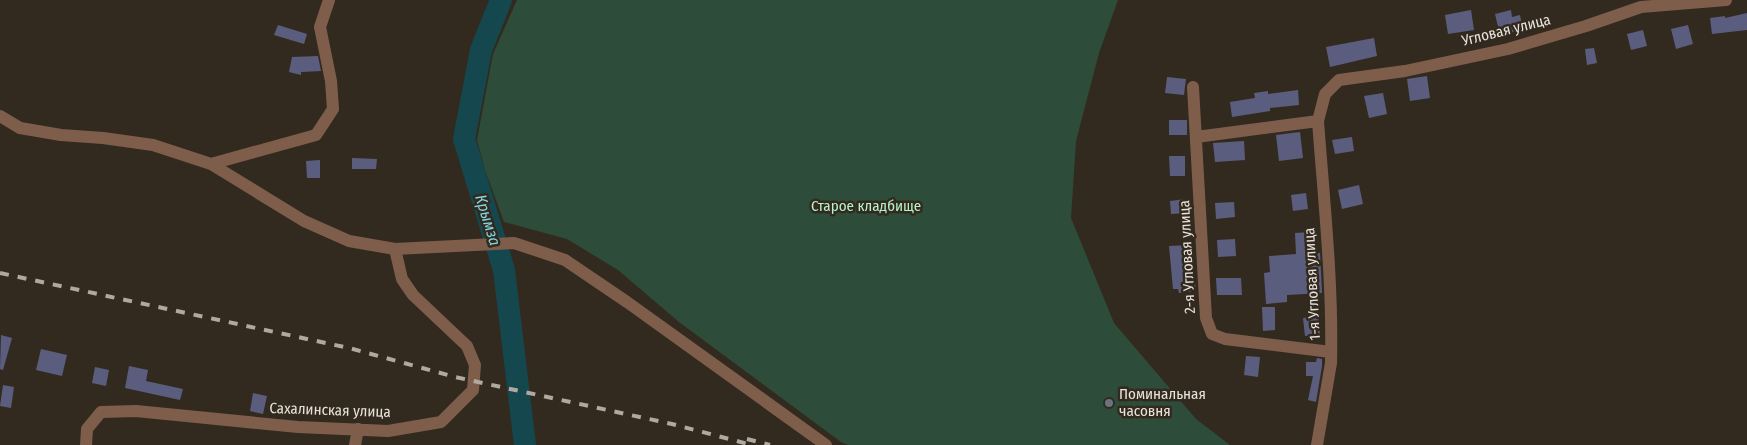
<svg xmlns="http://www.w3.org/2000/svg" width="1747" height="445" font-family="'Fira Sans Condensed',sans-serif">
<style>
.green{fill:#2e4c3a}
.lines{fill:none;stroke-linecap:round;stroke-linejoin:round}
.river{stroke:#15474e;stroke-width:22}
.building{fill:#5b5d7e}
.minor{stroke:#7e5e4b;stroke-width:12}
.rail{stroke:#b0a9a1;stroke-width:4;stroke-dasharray:9 9;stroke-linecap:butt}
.worship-dot{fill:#6b7280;stroke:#332a1f;stroke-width:2}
.labels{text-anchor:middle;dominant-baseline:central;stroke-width:5;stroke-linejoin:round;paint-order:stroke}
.street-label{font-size:15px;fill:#e9e3dc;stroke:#332a1f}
.park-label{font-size:15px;fill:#b4f3cc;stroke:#332a1f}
.poi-label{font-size:15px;fill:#e9e3dc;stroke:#332a1f;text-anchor:start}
.water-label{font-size:16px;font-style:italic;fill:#81d5e1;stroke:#332a1f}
</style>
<rect width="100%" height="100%" fill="#332a1f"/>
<path class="green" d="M517,0H1118L1099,53L1076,141L1071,218L1114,323L1196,419L1230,445H848L841,442L679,322L618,270L567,239L504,222L485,170L477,140L493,54Z"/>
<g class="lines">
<path class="river" d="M501,0L481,50L464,139L504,270L525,445"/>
</g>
<path class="building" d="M1471,10L1474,30L1448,34L1445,15Z
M1511,10L1512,17L1520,15L1523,30L1500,35L1495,14Z
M1747,13V30L1712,34L1710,18L1725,16V18Z
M278,25L307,34L304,44L274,35Z
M1688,25L1693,44L1676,49L1671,29Z
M1643,30L1647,46L1631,50L1627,34Z
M1374,38L1377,56L1330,67L1326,47Z
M1594,48L1597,63L1587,65L1585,49Z
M318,56L321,71L301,72V75L289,72L292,57Z
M1427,76L1430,98L1410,101L1407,79Z
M1167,77L1186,79L1184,95L1165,93Z
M1298,90L1299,105L1270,108V111L1232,117L1230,102L1255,98L1254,93L1268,91V94Z
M1383,93L1387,114L1369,118L1364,96Z
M1169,120H1187V135H1169Z
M1300,132L1303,158L1279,161L1276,135Z
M1352,137L1354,151L1335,154L1332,140Z
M1244,141L1245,160L1215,162L1213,143Z
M1169,156H1185V176H1170Z
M352,158L377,159L376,169H352Z
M320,160V178H307L306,161Z
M1359,185L1363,204L1342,209L1338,190Z
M1306,193L1308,209L1293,211L1291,195Z
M1186,199L1187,213L1171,214L1170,201Z
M1234,202L1235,217L1216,219L1215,203Z
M1310,232L1312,253H1320L1322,293L1287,295V302L1266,304L1264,273L1270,272L1269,256L1296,254L1295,233Z
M1235,239L1236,256L1218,257L1217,240Z
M1188,245L1190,273H1194L1196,291L1179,293L1178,289H1173L1169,246Z
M1216,278H1241L1242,295H1217Z
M1262,307H1275V330L1263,331Z
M1318,316L1320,334L1305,336L1303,318Z
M1,335L12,338L3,370L0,369Z
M41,349L67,355L62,376L36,370Z
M1246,356L1260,357L1258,377L1244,375Z
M1317,358L1322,359V366L1316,402L1308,400L1313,376H1306V362H1316Z
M129,366L148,370L146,381L183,389L180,400L125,388Z
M95,367L109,370L106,386L92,383Z
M3,385L14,387L11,408L0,406Z
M253,393L267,396L263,414L250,411Z"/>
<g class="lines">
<path class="minor" d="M1193,87L1206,318L1212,334L1225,339L1331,352
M0,116L20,128L61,135L103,138L153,145L211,164L304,221L349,241L395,249L514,243L565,260L627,302L826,445
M1196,137L1318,121
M211,164L316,135L333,109L331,81L320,27L329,0
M86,445L87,429L101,412L136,411L298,427L388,431L441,422L473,390L475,365L467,346L413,295L402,279L395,249
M355,445L358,429
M1317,445L1331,363C1333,283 1324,202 1318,121L1325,94L1339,80L1405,71L1508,49L1586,26L1641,7L1726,0"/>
<path class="rail" d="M0,273L349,348L455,377L672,424L752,445
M747,439L770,445"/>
</g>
<circle class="worship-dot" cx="1109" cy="403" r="5"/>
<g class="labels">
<g class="street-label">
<text transform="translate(1506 30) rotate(-14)">Угловая улица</text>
<text transform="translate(1187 257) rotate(-93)">2-я Угловая улица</text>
<text transform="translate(1312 284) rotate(-93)">1-я Угловая улица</text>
<text transform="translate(330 410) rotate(2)">Сахалинская улица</text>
</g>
<g class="park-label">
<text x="866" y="206">Старое кладбище</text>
</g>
<g class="poi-label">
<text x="1119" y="394">Поминальная<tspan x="1119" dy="17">часовня</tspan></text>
</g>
<g class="water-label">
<text transform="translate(488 220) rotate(73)">Крымза</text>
</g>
</g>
</svg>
